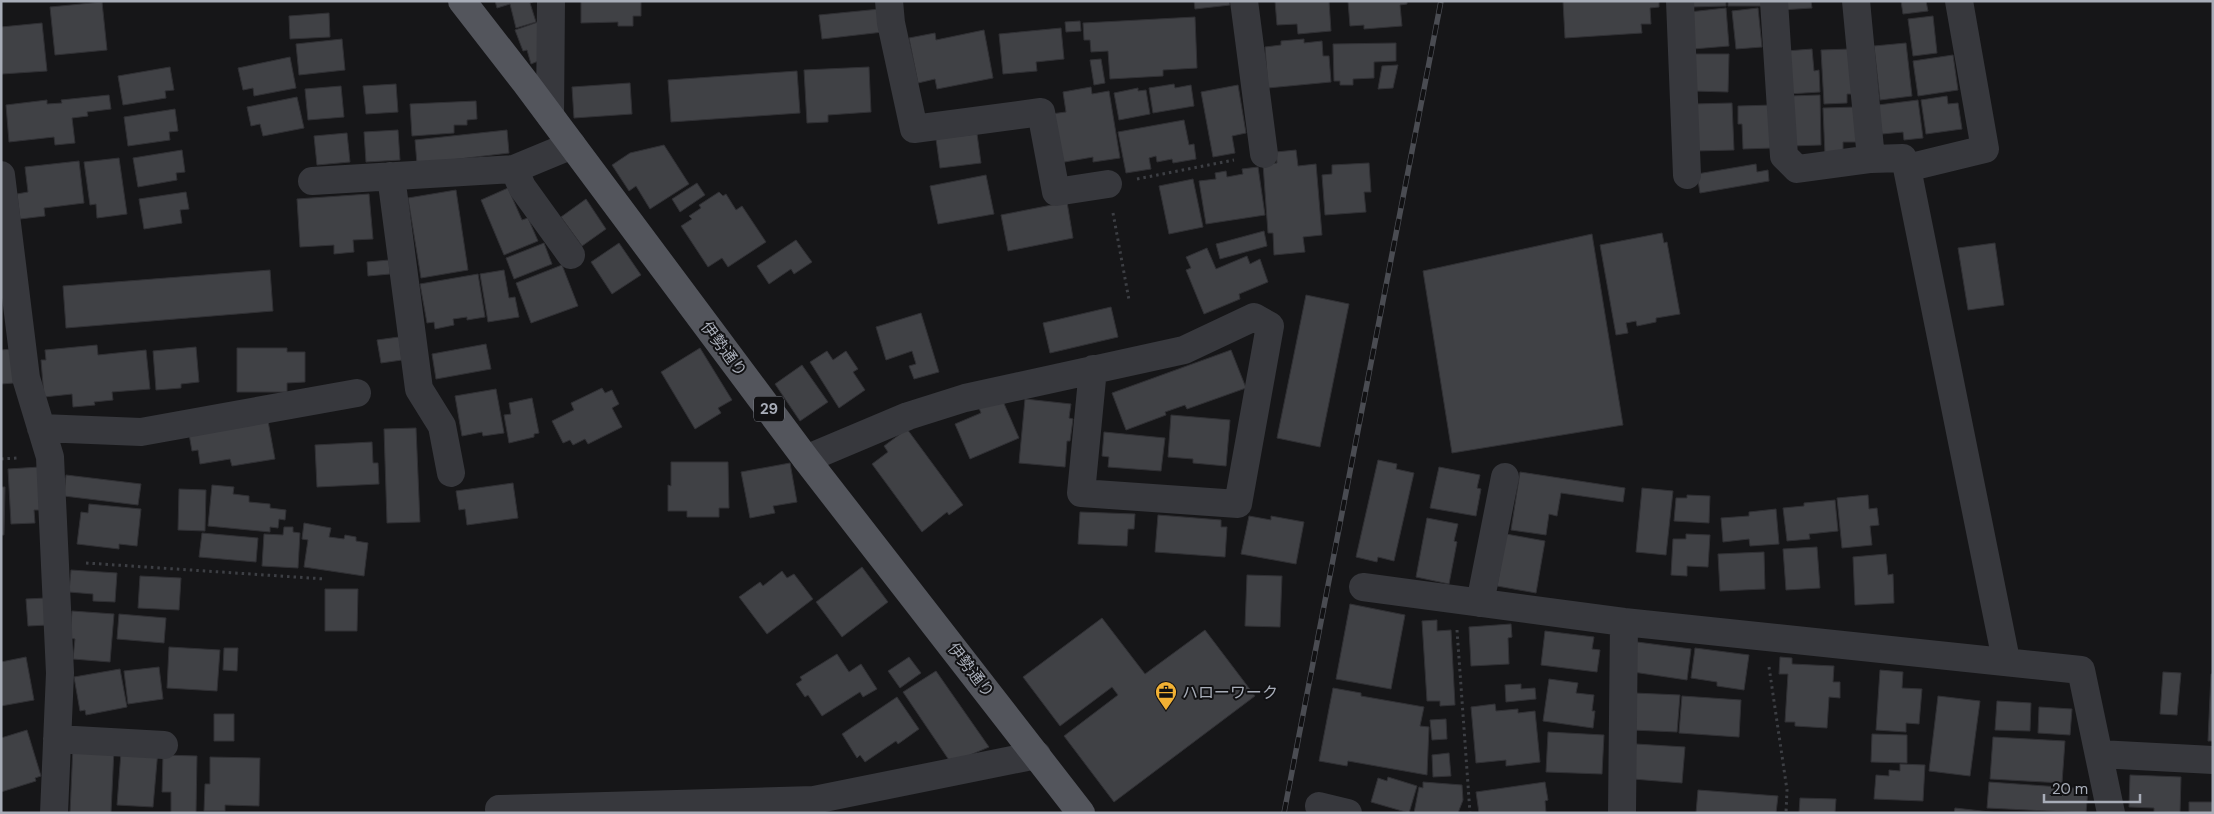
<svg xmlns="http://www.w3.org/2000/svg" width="2214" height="814" font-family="'DM Sans','Noto Sans JP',sans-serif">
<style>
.building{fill:#404145;stroke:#303034}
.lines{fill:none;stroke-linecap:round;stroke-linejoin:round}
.path{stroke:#3d3f44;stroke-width:3;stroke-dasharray:2.5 4;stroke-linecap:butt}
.minor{stroke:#37383d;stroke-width:28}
.major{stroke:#53555c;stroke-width:28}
.rail-casing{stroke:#4a4c52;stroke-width:5.5}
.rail{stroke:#111113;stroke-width:4;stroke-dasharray:11;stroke-linecap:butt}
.labels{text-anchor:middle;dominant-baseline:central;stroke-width:4;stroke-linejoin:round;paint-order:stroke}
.shield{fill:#111113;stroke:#7b7e86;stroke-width:1}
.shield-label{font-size:15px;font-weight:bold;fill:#a8adb8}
.street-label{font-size:16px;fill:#a8adb8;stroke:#111113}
.poi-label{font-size:16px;fill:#a8adb8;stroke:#111113;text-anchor:start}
</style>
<rect width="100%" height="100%" fill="#161618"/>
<path class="building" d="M495,1H535L530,3L536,22L516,28L510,4L497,8Z
M581,1H641V16H633V26H618V22L581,23Z
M1194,1H1229L1230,5L1195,9Z
M1275,1H1329L1331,31L1298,34L1297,24L1277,25Z
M1348,1H1407V4L1400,5L1402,26L1364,29V25L1350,26Z
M1563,1H1659V7L1650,8L1651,24H1641L1642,33L1565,38Z
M1691,1H1726V6L1691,7Z
M1728,1H1762V6H1728Z
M1781,1H1811L1812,8L1781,10Z
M1901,1H1926L1928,11L1903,14Z
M102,2L107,50L55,55L50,7Z
M1726,8L1729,46L1693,49L1689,12Z
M1758,8L1762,47L1736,49L1732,11Z
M880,9L883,32L822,39L819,15Z
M329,13L330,37L290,39L289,16Z
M1933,16L1937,53L1913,56L1908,19Z
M1195,17L1197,68L1163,70V76L1110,79L1108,51L1091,52L1090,40H1084L1083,23Z
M544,20L543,59L531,64L527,50L523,51L515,30Z
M1080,21L1081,31L1066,32L1065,22Z
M42,23L47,71L2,74L1,27Z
M1061,28L1064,59L1036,62L1037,71L1003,74L999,34Z
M984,30L993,78L937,89L935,79L918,83L909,38L935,33L936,40Z
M342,39L345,70L299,75L296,44Z
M1304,39V43L1322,41L1323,56H1329L1331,82L1268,88L1265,47L1281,45V41Z
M1396,43V61L1374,62V78L1353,79V85H1340V81H1334L1333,44Z
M1906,43L1912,96L1880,100L1874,46Z
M1812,49L1814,71L1819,70L1820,92L1788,94L1786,51Z
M1851,49L1853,94H1847V103L1824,104L1821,50Z
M1694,54H1729L1728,92L1693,91Z
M1953,55L1958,90L1918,96L1913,61Z
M290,57L296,88L254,96L253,88L243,90L238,68Z
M1101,59L1105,83L1094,85L1090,60Z
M1398,65L1393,88L1378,89L1382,66Z
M170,67L174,90L165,91L166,98L123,105L118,76Z
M869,67L871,112L828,115V122L807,123L804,70Z
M797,71L800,113L671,122L668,80Z
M630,83L632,114L574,118L572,87Z
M396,84L398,112L366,114L363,86Z
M1174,84L1175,88L1191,85L1194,106L1153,113L1149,88Z
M1238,85L1246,133L1232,136L1235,153L1213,157L1201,92Z
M341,86L344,117L308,120L305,89Z
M1091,87L1092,94L1109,91L1120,158L1093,162V157L1059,163L1051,114L1066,112L1063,92Z
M1138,88V91L1146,90L1150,114L1119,120L1114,93Z
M109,95L111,109L87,112L88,116L72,118L75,143L55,145L54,137L9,142L6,105L47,100V104L62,103L61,100Z
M1820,95L1821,145L1791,146L1789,96Z
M1947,96L1948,104L1958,103L1962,129L1926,134L1921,100Z
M297,97L304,128L263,136L260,124L251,126L247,107Z
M1918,100L1923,138L1904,140L1903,132L1882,134L1878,105Z
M476,101L477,119L467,120V125H454V133L412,136L410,104Z
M1732,103L1734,150L1695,151L1693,104Z
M1773,105V148L1743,149L1742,124H1738V106Z
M1856,107L1858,142H1843V154L1825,155L1823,108Z
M175,109L178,131L169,132L170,140L128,146L124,117Z
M1184,120L1189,145L1194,144L1196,159L1173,163L1172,159L1157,162L1156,156L1149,158L1151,169L1126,173L1118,132Z
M398,130L400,160L366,162L364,132Z
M507,130L509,153L417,164L415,140Z
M347,133L350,162L317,165L314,136Z
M977,134L981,163L940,168L936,139Z
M664,145L689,184L650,209L636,186L629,191L612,165L630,153Z
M182,150L185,172L176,173L177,180L138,187L133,158Z
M1296,150L1298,166L1316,164L1322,235L1303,237L1305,252L1274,255L1273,233H1268L1263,164L1277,163L1276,152Z
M119,158L127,214L97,218L96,204L90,205L84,162Z
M79,161L84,203L44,208L45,216L20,219L17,194L28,192L25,167Z
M1369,163L1371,192H1364L1366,212L1325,215L1322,175L1332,174V165Z
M1756,164L1757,172L1768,170L1769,181L1700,193L1697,174Z
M1258,167L1265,215L1206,224L1199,181L1216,179L1215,173L1226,171L1227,177L1243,174L1242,169Z
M986,175L994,214L938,224L930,186Z
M1193,179L1203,227L1169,234L1159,186Z
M697,183L705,195L680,212L672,199Z
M508,188L522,220L528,218L538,241L504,255L481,200Z
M456,190L468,270L421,278L408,198Z
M186,192L189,209L180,210L182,223L144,229L139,199Z
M719,192L723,196L726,194L736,210L742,206L766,242L728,267L722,258L708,267L681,226L692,219L689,216L701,208L699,205Z
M369,194L373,239L353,240L354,252L334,254V245L300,247L297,199Z
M586,199L606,229L582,246L561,217Z
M1067,202L1073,238L1008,251L1001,215Z
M1264,231L1267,246L1220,259L1216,244Z
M1662,233L1664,243L1667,242L1680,314L1656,318V322L1637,326L1636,321L1626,323L1628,333L1616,335L1600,245Z
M1592,234L1623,425L1452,453L1423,271Z
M796,240L812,262L794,274L791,269L769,284L757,266Z
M544,243L552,264L514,279L506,258Z
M619,243L641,275L612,294L591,262Z
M1995,243L2004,305L1968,310L1958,248Z
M1207,248L1216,269L1247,256L1250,264L1260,259L1268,282L1239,294L1240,299L1204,314L1186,270L1191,268L1186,257Z
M389,260L390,274L368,276L367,262Z
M562,265L578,306L531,323L516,283Z
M270,270L273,311L66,328L63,286Z
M504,270L509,298L515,297L519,317L488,322L480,274Z
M478,274L485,317L467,320V317L453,319L454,325L435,329L434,322L427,323L420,284Z
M1306,295L1349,304L1320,447L1277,438Z
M1111,307L1118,337L1050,353L1043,323Z
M921,313L939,372L914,379L909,366L916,364L912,351L886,360L876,327Z
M399,337L402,360L381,363L377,340Z
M486,344L491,369L436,379L432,354Z
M97,345L98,355L146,350L150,389L112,392L113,400L94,402L95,405L73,407L72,394L44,397L41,360H46L45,350Z
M196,347L199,382L181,384V388L156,390L153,351Z
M237,348H287V352H305V382L287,383V392H237Z
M700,348L732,400L718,408L721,413L695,429L661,372Z
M12,349L14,383L1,384V350Z
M1231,350L1246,388L1187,409L1185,405L1165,412L1166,415L1126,430L1112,393Z
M827,351L833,360L846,351L858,369L853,372L865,390L839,408L810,362Z
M802,365L828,402L800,421L775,384Z
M602,388L605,393L612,390L619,404L612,408L622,427L588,444L585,439L573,445L570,440L563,443L552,421L574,410L571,403Z
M496,389L504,433L483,436L482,432L462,436L455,396Z
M532,398L539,433L534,434V437L509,443L504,415L511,414L509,403Z
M1002,399L1019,438L970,459L955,424L981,413L979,408Z
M1025,399L1071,404L1069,418L1073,419L1070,441H1067L1065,467L1019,463Z
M1171,415L1230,420L1226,466L1193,463V459L1168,457Z
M268,421L275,459L232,466L230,459L200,464L198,450L192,451L189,434Z
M416,428L420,522L387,523L384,429Z
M907,429L963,505L949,515L947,512L922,532L872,464L888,452L884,446Z
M1104,432L1165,438L1161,471L1108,467L1109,457L1102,456Z
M372,442L373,463H378L379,484L317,487L315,445Z
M1378,460L1397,464L1396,469L1414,473L1394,561L1378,557L1377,562L1356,557Z
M671,462H728L729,508H719V517H687V511H668V485L671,486Z
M790,463L797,502L773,506L775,513L750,518L741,472Z
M40,467L41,510H34L35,523L11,524L8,469Z
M1439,467L1480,475L1477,488L1481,489L1476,516L1430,508Z
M1520,472L1625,488L1623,502L1561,493L1557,516L1549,514L1546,535L1511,530Z
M66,475L141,484L138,505L64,496Z
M513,483L518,518L467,525L465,509L459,510L456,491Z
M212,485L234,487L233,494L249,496V502L270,504V508L286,510L285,520L279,519L278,528L270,527V532L208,526Z
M1,487H5L4,535H1Z
M1642,488L1673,491L1666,555L1636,552Z
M179,489L206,490L205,531L178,530Z
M1687,495L1710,496L1709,523L1674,521L1676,498H1687Z
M1868,495L1869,509L1877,508L1879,525L1870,526L1872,545L1842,548L1837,498Z
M1835,500L1838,531L1809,534L1810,539L1787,541L1783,508L1804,506V503Z
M89,504L141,509L137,546L119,544V549L77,544L81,512L88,513Z
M1776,509L1779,544L1750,546L1749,539L1723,542L1721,518L1749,516V512Z
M1080,512L1135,514L1134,529H1128L1127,546L1078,544Z
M1158,515L1221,520V527H1227L1225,557L1155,552Z
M1249,516L1271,520V516L1304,522L1296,564L1241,554Z
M1427,518L1458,524L1454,541L1457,542L1449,584L1416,577Z
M304,523L331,528L329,537L344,539L345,535L356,537V541L368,543L364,576L304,567L308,540L302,539Z
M284,527H293V532L300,533L298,568L262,566L264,534L283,535Z
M202,533L258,538L256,562L199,557Z
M1506,534L1545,541L1536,593L1497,586Z
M1686,534L1710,535L1708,567L1687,566V576L1671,575L1673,539H1686Z
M1817,547L1820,588L1786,590L1783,549Z
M1764,552L1765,589L1720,591L1718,554Z
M1886,554L1888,575L1893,574L1894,603L1855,605L1853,557Z
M862,567L888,602L842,637L816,602Z
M71,570L117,573L115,602L93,601V594L69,592Z
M782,571L787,578L794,574L813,599L767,634L739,597L760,582L763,586Z
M1247,575L1282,576L1280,627L1245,626Z
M140,576L181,578L179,610L138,608Z
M325,589H358L357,631H325Z
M46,598L48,625L28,626L26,599Z
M1350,604L1405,615L1391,689L1336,679Z
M72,611L114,614L110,662L73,659L75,639L70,638Z
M119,614L166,618L164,643L117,639Z
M1102,618L1145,674L1205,630L1255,696L1114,802L1064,736L1118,695L1112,687L1060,726L1023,677Z
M1437,620V631L1451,630L1455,705L1440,706V701H1427L1422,621Z
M1511,624L1512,637L1508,638L1509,664L1471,666L1469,627Z
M1545,631L1594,637L1592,649L1600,650L1597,672L1541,665Z
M1637,642L1691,649L1687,680L1633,672Z
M169,647L220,650L217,691L167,688Z
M224,648H238L237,671L223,670Z
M1695,648L1749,655L1744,690L1717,686V682L1691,678Z
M837,654L849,672L861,664L877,689L863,697L860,692L822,716L808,695L805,697L796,684L802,680L800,677Z
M26,657L34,700L1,706V662Z
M909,657L921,673L900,688L888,671Z
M1780,657L1792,658V664L1834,666L1833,682H1840V698L1829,697L1827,728L1795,726V722H1785L1788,674H1779Z
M159,667L163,699L128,704L124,671Z
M120,669L127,707L86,715L85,710L80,711L74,677Z
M1880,670L1903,672L1902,688L1922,689L1919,724L1906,723V732L1876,730Z
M936,671L989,747L951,763L903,692Z
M2163,672L2181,673L2177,715L2160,714Z
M2211,674H2213V741H2208Z
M1549,679L1578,683L1576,693L1594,695L1592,711H1595L1593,728L1543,721Z
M1521,684V689L1535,688L1536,699L1506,702L1505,685Z
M1333,688L1361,693V696L1424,707L1420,726L1429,727L1427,775L1348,761L1347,766L1319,761Z
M1634,693L1680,695L1677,732L1632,730Z
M1682,696L1741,700L1739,737L1679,733Z
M1938,696L1980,701L1970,776L1929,771Z
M897,697L919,729L898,744L896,741L865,762L860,755L857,758L842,734Z
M1997,701L2031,703L2030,731L1995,730Z
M1495,704L1496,711L1518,709V713L1535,711L1540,762L1506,766V760L1476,763L1471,707Z
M2039,707L2072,709L2070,735L2038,733Z
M214,714H234V741H214Z
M1446,719L1447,739L1432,740L1430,720Z
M27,730L41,776L35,778L36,781L1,792V738Z
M1548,732L1604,735L1602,774L1546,772Z
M1872,734L1907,735V763L1871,762Z
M1993,737L2065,741L2062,783L1990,779Z
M1636,744L1685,747L1682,783L1633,779Z
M73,746L114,749L111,813H70Z
M158,750L153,807L117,805L121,752Z
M1449,753L1451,776L1433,777L1432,755Z
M163,755L197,756L196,813H171V792H162Z
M210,757L260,758L259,806L225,805V811H204L205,784H210Z
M1900,764L1925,765L1923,801L1874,799L1876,775L1889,776V770L1900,771Z
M2130,775L2181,777L2180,813L2154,812V808L2129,807Z
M1388,777L1417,786L1409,813L1371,802L1378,778L1387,781Z
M1423,782L1462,785L1463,800L1458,813H1414L1419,787L1423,788Z
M1545,782L1548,800L1545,801L1546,813H1479L1476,792Z
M1989,782L2088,789L2086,813L1987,808Z
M1698,790L1778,796L1776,813H1696Z
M1800,798L1836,799L1835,813H1799Z
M2189,802H2213V813H2189Z
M1955,808L1999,813H1954Z"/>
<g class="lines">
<path class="path" d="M1137,179L1234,160
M1113,213L1129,300
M1,459L18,458
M86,563L325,579
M1457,630L1470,813
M1769,667L1787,790L1786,813"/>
<path class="minor" d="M889,1L891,23L914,129L1041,112L1056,192L1108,184
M1244,1L1264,154
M1680,1L1687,175
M1774,1L1784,156L1797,169L1871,159L1903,158L1907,168
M1856,1L1871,159
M1959,1L1985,149L1907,168L2006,660
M550,115L551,1
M514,169L522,187L571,255
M1,175L26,378L50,457L60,673L54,813
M391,176L419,389L442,426L451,473
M312,181L514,169L572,145
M41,428L141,432L357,393
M806,459L908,416L965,398L1184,350L1254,317L1270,326L1238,504L1081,493L1093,369
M1363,587L1624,622L2081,670L2111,813
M1480,603L1505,477
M57,739L164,745
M2099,754L2213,760
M1319,806L1348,813
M499,809L814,800L1037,755
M1622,813L1624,622"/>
<path class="major" d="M462,1L525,82L806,459L1081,813"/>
<g class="rail-casing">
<path id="rail" d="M1284,813L1441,1"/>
</g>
<use href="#rail" class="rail"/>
</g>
<defs>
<g id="office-pin" transform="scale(1.125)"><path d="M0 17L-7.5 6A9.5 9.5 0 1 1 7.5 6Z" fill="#f2b134" stroke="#111113"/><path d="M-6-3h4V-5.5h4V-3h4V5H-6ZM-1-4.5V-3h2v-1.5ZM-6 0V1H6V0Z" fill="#111"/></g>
</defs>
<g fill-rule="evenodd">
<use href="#office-pin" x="1166" y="692"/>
</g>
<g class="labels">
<rect class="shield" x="754" y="396.5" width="30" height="25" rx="4"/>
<g class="shield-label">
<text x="769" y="409">29</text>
</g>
<g class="street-label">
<text transform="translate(724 349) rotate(53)">伊勢通り</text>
<text transform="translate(971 670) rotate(52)">伊勢通り</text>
</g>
<g class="poi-label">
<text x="1182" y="692">ハローワーク</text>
</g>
</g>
<rect width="2214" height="814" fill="none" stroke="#a8adb8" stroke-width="5"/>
<path d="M2044 794v8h96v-8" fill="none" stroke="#a8adb8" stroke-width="2.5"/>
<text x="2052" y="794" font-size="15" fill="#a8adb8" stroke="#111113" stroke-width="4" paint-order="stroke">20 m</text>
</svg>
